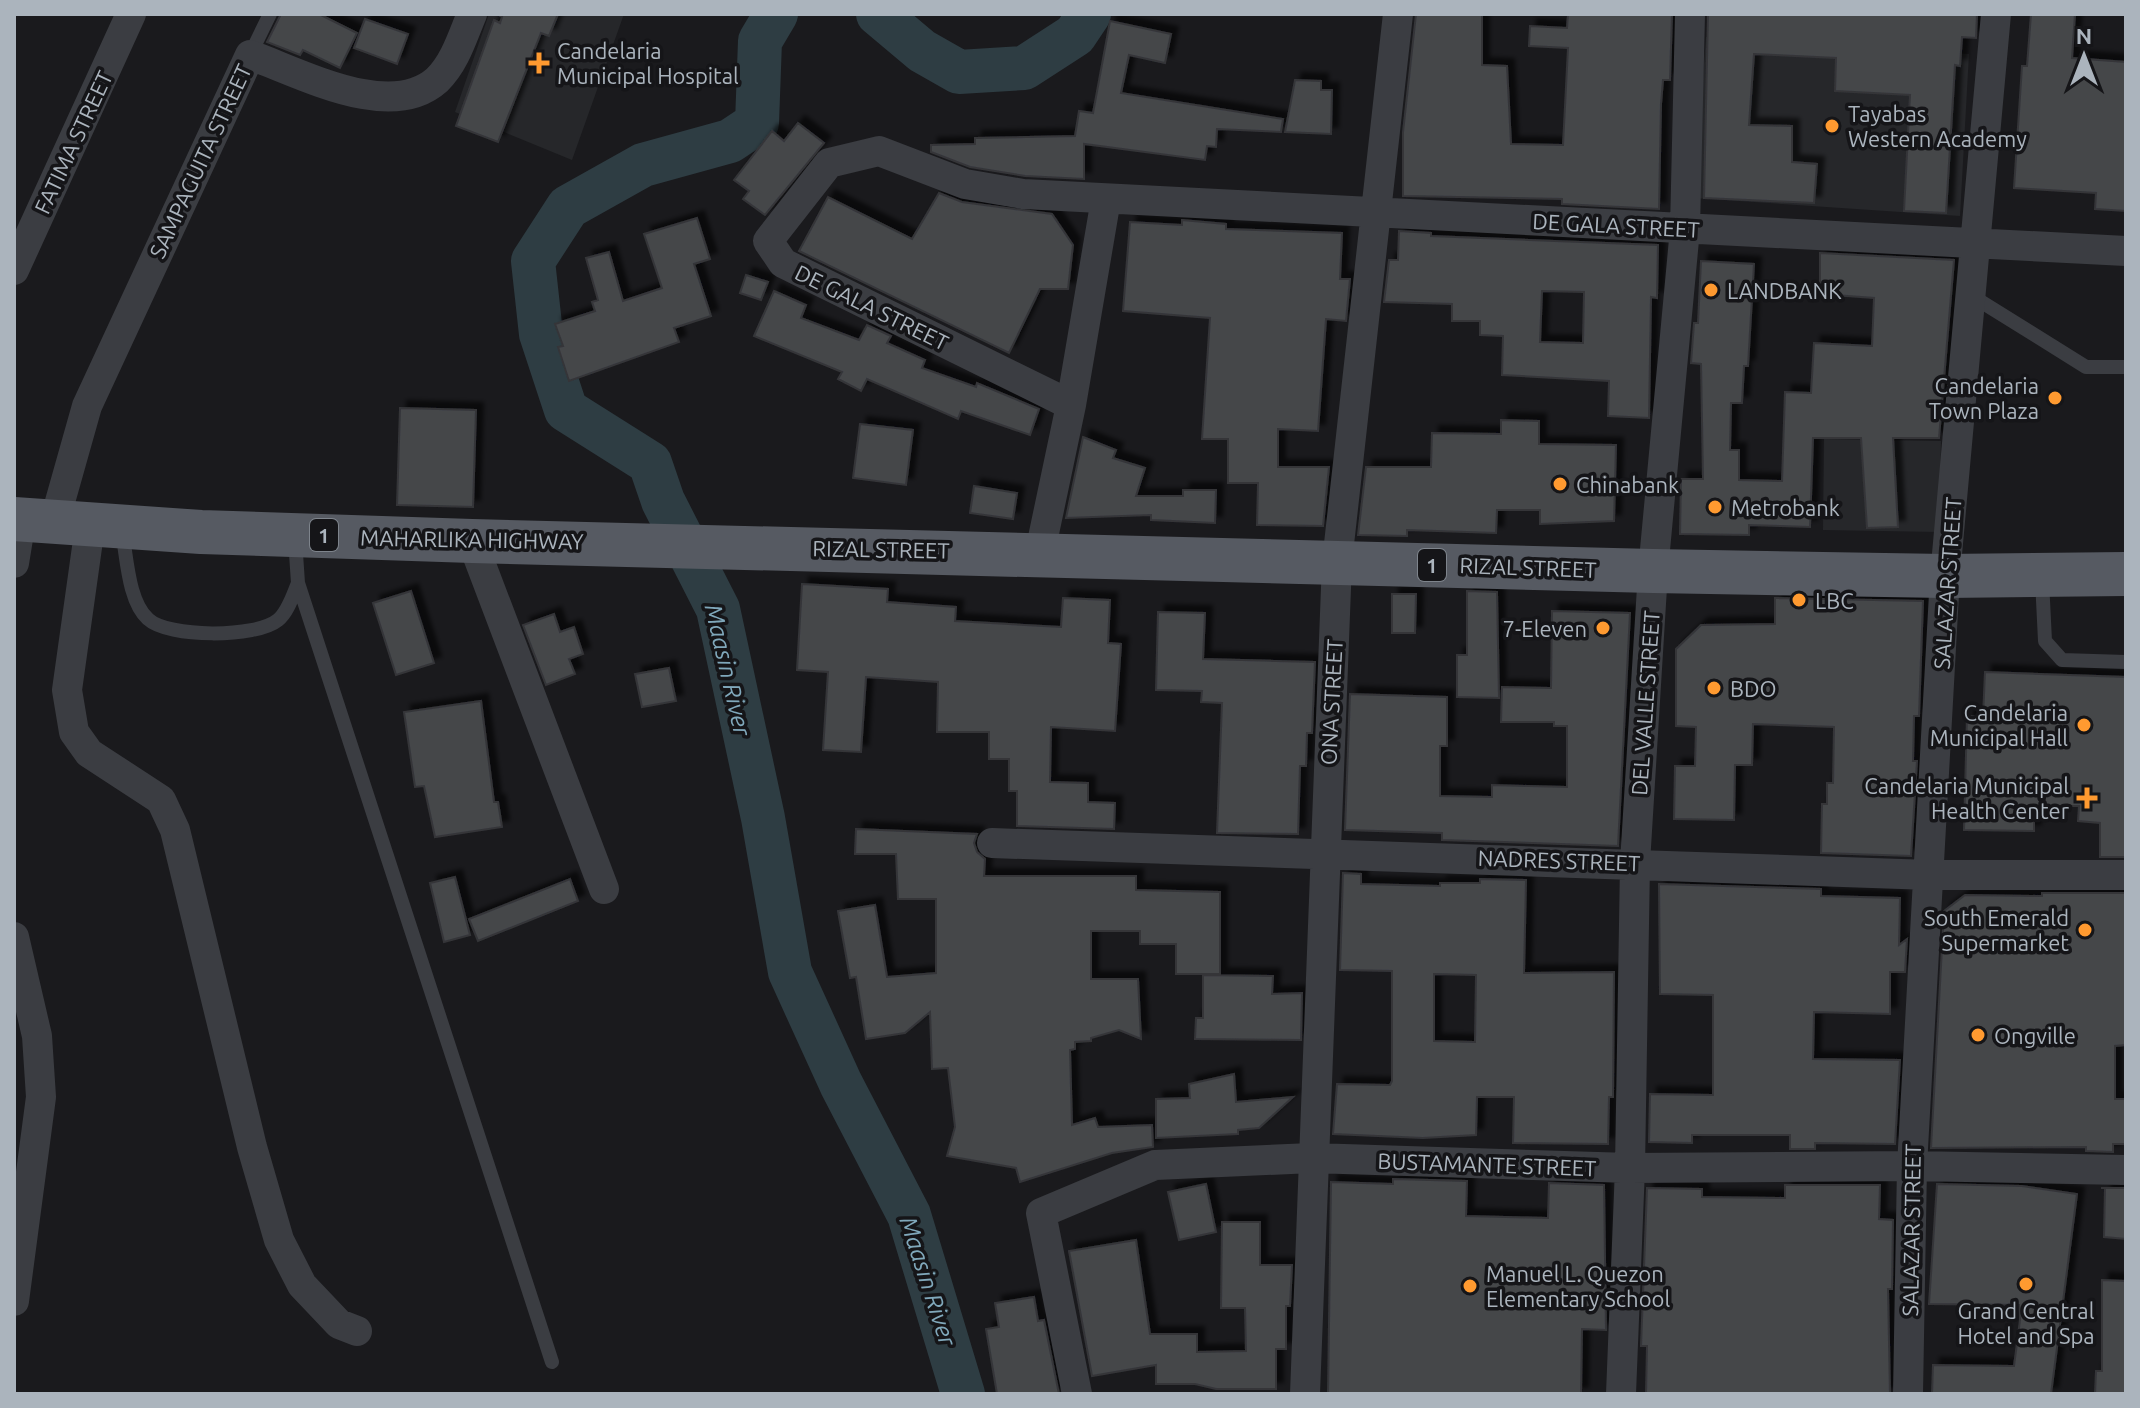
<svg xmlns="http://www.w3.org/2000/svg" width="2140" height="1408" font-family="Ubuntu,sans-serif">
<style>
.built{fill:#26272a}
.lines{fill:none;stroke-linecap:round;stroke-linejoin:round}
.river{stroke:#2e3d43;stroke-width:44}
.building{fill:#44464a;stroke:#343539;stroke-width:2;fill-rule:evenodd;filter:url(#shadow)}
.service{stroke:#3b3d42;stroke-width:14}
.minor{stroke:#3b3d42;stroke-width:30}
.primary{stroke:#565a62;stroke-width:44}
.poi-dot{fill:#ff9a30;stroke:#151518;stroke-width:3}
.labels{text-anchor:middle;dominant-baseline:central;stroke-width:7;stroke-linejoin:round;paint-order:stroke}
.shield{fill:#151518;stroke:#7e848c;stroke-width:2}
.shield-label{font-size:20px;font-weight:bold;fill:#abb4bd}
.poi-label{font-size:22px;fill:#abb4bd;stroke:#151518;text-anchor:start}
.street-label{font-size:22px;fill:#abb4bd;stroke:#151518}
.water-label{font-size:24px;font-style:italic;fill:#80a8bb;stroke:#151518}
</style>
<defs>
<filter id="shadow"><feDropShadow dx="7" dy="-7" stdDeviation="2" flood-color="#0009"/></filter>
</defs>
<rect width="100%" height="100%" fill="#1a1a1d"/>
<path class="built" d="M489,14H624L572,160L455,112Z
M1706,37L1969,54L1960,216L1694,198Z
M1824,439L1941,441L1939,532L1823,530Z"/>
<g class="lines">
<path class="river" d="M776,14L760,41L757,123L730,141L643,165L568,207L533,261L541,334L566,410L650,463L663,501L718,609L763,818L790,972L841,1084L909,1215L963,1394
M878,14L922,51L959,72L1024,68L1075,35L1089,14"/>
</g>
<path class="building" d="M281,14H319L357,33L340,68L303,50L300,55L267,42Z
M497,14H558L549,36L541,33L498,142L456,126L494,20L500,23L502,17Z
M1416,14H1482V65L1507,66L1511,144L1563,145L1568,48L1529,46L1530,26L1567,28L1568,14H1672L1670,80H1663L1661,104L1659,209L1562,204V199L1403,196V132Z
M1708,14H1977L1976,38L1962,37L1960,66L1955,65L1946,213L1904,211L1910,95L1835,91L1836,58L1754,54L1749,125L1792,126V162L1817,164L1814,203L1704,198Z
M2031,14H2075L2072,58L2126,62V211L2095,209L2096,193L2014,188L2022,66H2027Z
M365,19L408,34L397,64L354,48Z
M1110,21L1171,34L1165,63L1129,55L1121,93L1283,119L1281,132L1217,129L1216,147L1207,146L1205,160L1084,144V179L1025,176L970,167L931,152V145L975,144V138L1075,136L1079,111L1093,113Z
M1295,80L1321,81V90H1332L1331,134L1285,132Z
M798,123L824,143L765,215L743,199L749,191L734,180L772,131L784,141Z
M939,193L962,202L1052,214L1073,245L1068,289H1040L1009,353L799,251L828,197L912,239Z
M697,218L710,259L694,264L711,316L674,328L679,342L569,381L558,347L563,346L555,324L595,311L592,302L598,300L586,258L609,252L623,301L662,288L644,234Z
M1182,220L1226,224V229L1342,233L1340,279H1350L1346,321L1326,319L1318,431L1278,429V467H1329L1323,526L1257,525L1258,483H1228V439H1202L1210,318L1123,311L1130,222L1182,225Z
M1399,231L1431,233V236L1658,245L1657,298L1651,297L1649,418L1608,416L1609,381L1502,375L1503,336L1480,335V321H1452V304L1384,302L1389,260H1398ZM1542,291L1584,292L1583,343L1540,342Z
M1820,253L1954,260L1939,438H1893L1898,527L1867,528L1861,438H1813L1810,527L1749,525V535L1680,534L1681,479H1703L1701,364L1691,363L1694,323H1698L1701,261L1754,264L1748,366H1744L1742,403H1731L1730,450H1739V480L1782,481L1785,392L1811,393L1814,343L1872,346L1874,298L1820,294Z
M746,275L768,282L761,300L740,293Z
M774,291L806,305L801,318L859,340L867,325L891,336L887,343L925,360L922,368L976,387L977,383L1039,409L1030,435L961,411L958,419L867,379L861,391L838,379L842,372L754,336Z
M400,408L476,410L473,507L397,505Z
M1501,420L1539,421V444L1616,445L1614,521L1540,524V510H1497L1496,533L1407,530V536L1358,535L1366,467H1431L1432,433L1501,434Z
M860,424L913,430L906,485L853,478Z
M1083,437L1116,450L1113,458L1145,468L1136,496H1183V490H1216L1215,523L1151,520V515L1066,518Z
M974,486L1017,493L1013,519L970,513Z
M802,584L888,589L887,602L956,607L955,621L1061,627L1063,598L1110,600L1108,643L1121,644L1115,731L1051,727L1050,782L1088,783V802L1115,803L1114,829L1017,826V791H1009V759H989V732H937L938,682L866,677L861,752L823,750L828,672L797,670Z
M411,591L434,663L396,675L373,603Z
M1467,591L1497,592L1499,698L1457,697V655H1467Z
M1392,594H1416L1415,633H1392Z
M1775,598L1923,601L1919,716H1914L1913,761H1917L1911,856L1821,853L1822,804H1827V783H1833L1834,727L1753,724L1752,765H1735L1734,820L1674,819L1675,766H1695L1696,727L1676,726V649L1701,625L1775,624Z
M1552,611L1630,613L1618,846L1442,840V833L1345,830L1350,694L1447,697V746H1440V796L1492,797V785L1567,787V726H1554V722H1501L1502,687L1551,688Z
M1158,612L1205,613L1203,659L1315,662L1312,733H1307L1306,766H1300L1298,834L1217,833L1222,703L1201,702L1202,691L1156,690Z
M554,614L560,632L574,627L583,654L569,659L575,674L546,685L523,625Z
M669,668L676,701L642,707L635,674Z
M1985,672L2126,677V857H2100V823L2078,821L2079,806H2034V831L1964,830L1967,716L1983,717Z
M481,701L494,802H498L502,827L435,837L424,786L415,787L404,712Z
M856,829L977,834L974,843L977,852L985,859L984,876H1136V890L1220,892V974H1176V944H1140V931H1091V979H1138L1141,1039L1119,1030L1091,1038V1041L1075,1042V1049L1070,1050L1072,1125L1095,1118L1098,1127L1152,1125L1153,1147L1112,1153L1020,1182L1016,1168L947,1156L955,1127L948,1068L932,1069L930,1012L905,1033L866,1039L856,977L850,978L838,911L875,905L887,977L936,973V899H898L896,854H855Z
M1343,873L1361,874V884L1440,886V883H1480V879L1526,880L1524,973L1614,972L1613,1097H1609L1608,1144L1513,1143L1514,1097H1477L1476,1135L1423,1138L1333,1134L1337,1084L1390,1085L1392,1081V971L1340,970ZM1434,974L1476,975L1475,1042L1434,1041Z
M455,877L470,935L444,942L430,883Z
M570,879L578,901L478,941L469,919Z
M1659,884L1821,889V896L1900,898L1899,945L1907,939L1905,972H1890V1014L1814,1012L1813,1059L1900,1060L1895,1144L1815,1143V1149H1790V1135H1692V1143L1649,1142L1650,1094L1713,1095V995L1660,994Z
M2042,893H2126V1045L2115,1046V1099H2126V1144H2113V1152L2086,1151V1147L1931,1148L1944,911L1965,895L2042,896Z
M1203,975L1273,976L1272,994L1302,993L1301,1040L1195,1039L1196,1018H1203Z
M1234,1074L1236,1102L1293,1097L1259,1128L1238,1130V1134L1156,1138V1099L1190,1098L1189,1084Z
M1393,1179L1467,1181L1466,1216L1548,1218L1549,1183L1604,1185L1606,1330L1582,1329L1581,1394H1328L1331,1182L1393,1184Z
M1206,1184L1216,1232L1179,1240L1168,1192Z
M1937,1184L2022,1186L2077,1194L2051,1394H1932L1933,1365L2014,1366L2020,1320L2019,1305L1929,1304Z
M1785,1185H1880L1879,1219L1893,1220L1892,1289H1888L1890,1394H1646L1647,1346H1641L1647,1188L1702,1189V1197L1785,1198Z
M2101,1188H2126V1239L2104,1237L2105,1188Z
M1222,1222H1260V1265H1292L1290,1306H1286V1349H1276V1389H1216L1195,1384H1156V1365L1092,1376L1069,1251L1136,1240L1150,1334H1197V1352L1246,1351L1245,1308H1221Z
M2102,1280L2126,1281V1394H2095L2096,1371H2102Z
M1034,1297L1038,1321L1044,1320L1059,1394H997L986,1329L999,1327L995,1303Z"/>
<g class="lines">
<path class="service" d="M250,55L270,14
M1972,296L2086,367H2126
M122,532C127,557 128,601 148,619C168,638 256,638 278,620C288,612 293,595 298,583
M295,539L298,583L552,1362
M2042,580L2045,641L2062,660L2126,662"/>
<path class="minor" d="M14,270L131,14
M1071,405L783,263L768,241L829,163L879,151L965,184L1023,194L2126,251
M54,523L87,406L250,55C301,73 390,122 437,80C455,63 463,35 472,14
M90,526L67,690L74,732L89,753L161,800L175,830L252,1147L279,1240L302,1285L339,1324L357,1331
M472,541L604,889
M1040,552L1071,405L1106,199
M14,563L21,520
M992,843L1930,875H2126
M14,937L37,1036L41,1097L14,1301
M1077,1394L1041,1213L1155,1165L1312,1158L1630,1168L1912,1166L2126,1170
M1305,1394L1337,562L1398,14
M1621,1394L1630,1168L1635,863L1653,571L1685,229L1690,14
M1908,1394L1912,1166L1945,576L1996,14"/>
<path class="primary" d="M14,519L201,532L472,541L1653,571L1945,576L2126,574"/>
</g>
<g class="poi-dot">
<path d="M535 51h8v8h8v8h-8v8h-8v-8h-8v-8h8z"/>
<circle cx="1832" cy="126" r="8"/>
<circle cx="1711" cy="290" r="8"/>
<circle cx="2055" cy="398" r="8"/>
<circle cx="1560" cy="484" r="8"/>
<circle cx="1715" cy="507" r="8"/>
<circle cx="1799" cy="600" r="8"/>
<circle cx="1603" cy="628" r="8"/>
<circle cx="1714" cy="688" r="8"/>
<circle cx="2084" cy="725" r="8"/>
<path d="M2083 786h8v8h8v8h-8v8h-8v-8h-8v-8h8z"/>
<circle cx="2085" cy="930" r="8"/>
<circle cx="1978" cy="1035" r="8"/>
<circle cx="2026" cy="1284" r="8"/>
<circle cx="1470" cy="1286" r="8"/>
</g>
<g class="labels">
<g class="shield">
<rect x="310" y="519" width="28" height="32" rx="6"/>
<rect x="1418" y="549" width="28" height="32" rx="6"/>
</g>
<g class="shield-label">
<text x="324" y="535">1</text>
<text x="1432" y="565">1</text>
</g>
<g class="poi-label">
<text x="557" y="50">Candelaria<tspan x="557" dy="25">Municipal Hospital</tspan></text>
<text x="1848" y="113">Tayabas<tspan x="1848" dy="25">Western Academy</tspan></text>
<text x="1727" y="290">LANDBANK</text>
<text x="2039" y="385" text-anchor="end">Candelaria<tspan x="2039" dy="25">Town Plaza</tspan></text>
<text x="1576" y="484">Chinabank</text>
<text x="1731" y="507">Metrobank</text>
<text x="1815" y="600">LBC</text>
<text x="1587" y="628" text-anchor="end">7-Eleven</text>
<text x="1730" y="688">BDO</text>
<text x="2068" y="712" text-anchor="end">Candelaria<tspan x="2068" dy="25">Municipal Hall</tspan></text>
<text x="2069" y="785" text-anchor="end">Candelaria Municipal<tspan x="2069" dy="25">Health Center</tspan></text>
<text x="2069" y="917" text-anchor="end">South Emerald<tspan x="2069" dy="25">Supermarket</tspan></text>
<text x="1994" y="1035">Ongville</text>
<text x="1486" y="1273">Manuel L. Quezon<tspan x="1486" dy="25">Elementary School</tspan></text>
<text x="2026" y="1310" text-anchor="middle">Grand Central<tspan x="2026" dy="25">Hotel and Spa</tspan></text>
</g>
<g class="street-label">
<text transform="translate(73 142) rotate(-65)">FATIMA STREET</text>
<text transform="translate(200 161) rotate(-65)">SAMPAGUITA STREET</text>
<text transform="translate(1616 225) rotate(3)">DE GALA STREET</text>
<text transform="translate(872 307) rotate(26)">DE GALA STREET</text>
<text transform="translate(472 539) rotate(1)">MAHARLIKA HIGHWAY</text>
<text transform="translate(881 549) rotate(1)">RIZAL STREET</text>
<text transform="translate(1528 567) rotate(2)">RIZAL STREET</text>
<text transform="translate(1947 583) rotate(-86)">SALAZAR STREET</text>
<text transform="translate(1331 702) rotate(-87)">ONA STREET</text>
<text transform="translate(1645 703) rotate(-86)">DEL VALLE STREET</text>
<text transform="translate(1559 860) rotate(2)">NADRES STREET</text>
<text transform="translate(1487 1164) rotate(2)">BUSTAMANTE STREET</text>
<text transform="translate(1911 1230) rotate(-89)">SALAZAR STREET</text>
</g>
<g class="water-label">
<text transform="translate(728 670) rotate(77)">Maasin River</text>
<text transform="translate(928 1281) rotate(72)">Maasin River</text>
</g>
</g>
<rect width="2140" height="1408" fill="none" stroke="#abb4bd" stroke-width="32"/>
<g transform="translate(2084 56)" stroke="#151518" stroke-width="6" paint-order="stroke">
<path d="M0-6L14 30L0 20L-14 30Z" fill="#abb4bd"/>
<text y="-12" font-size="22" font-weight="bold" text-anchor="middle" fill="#abb4bd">N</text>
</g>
</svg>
